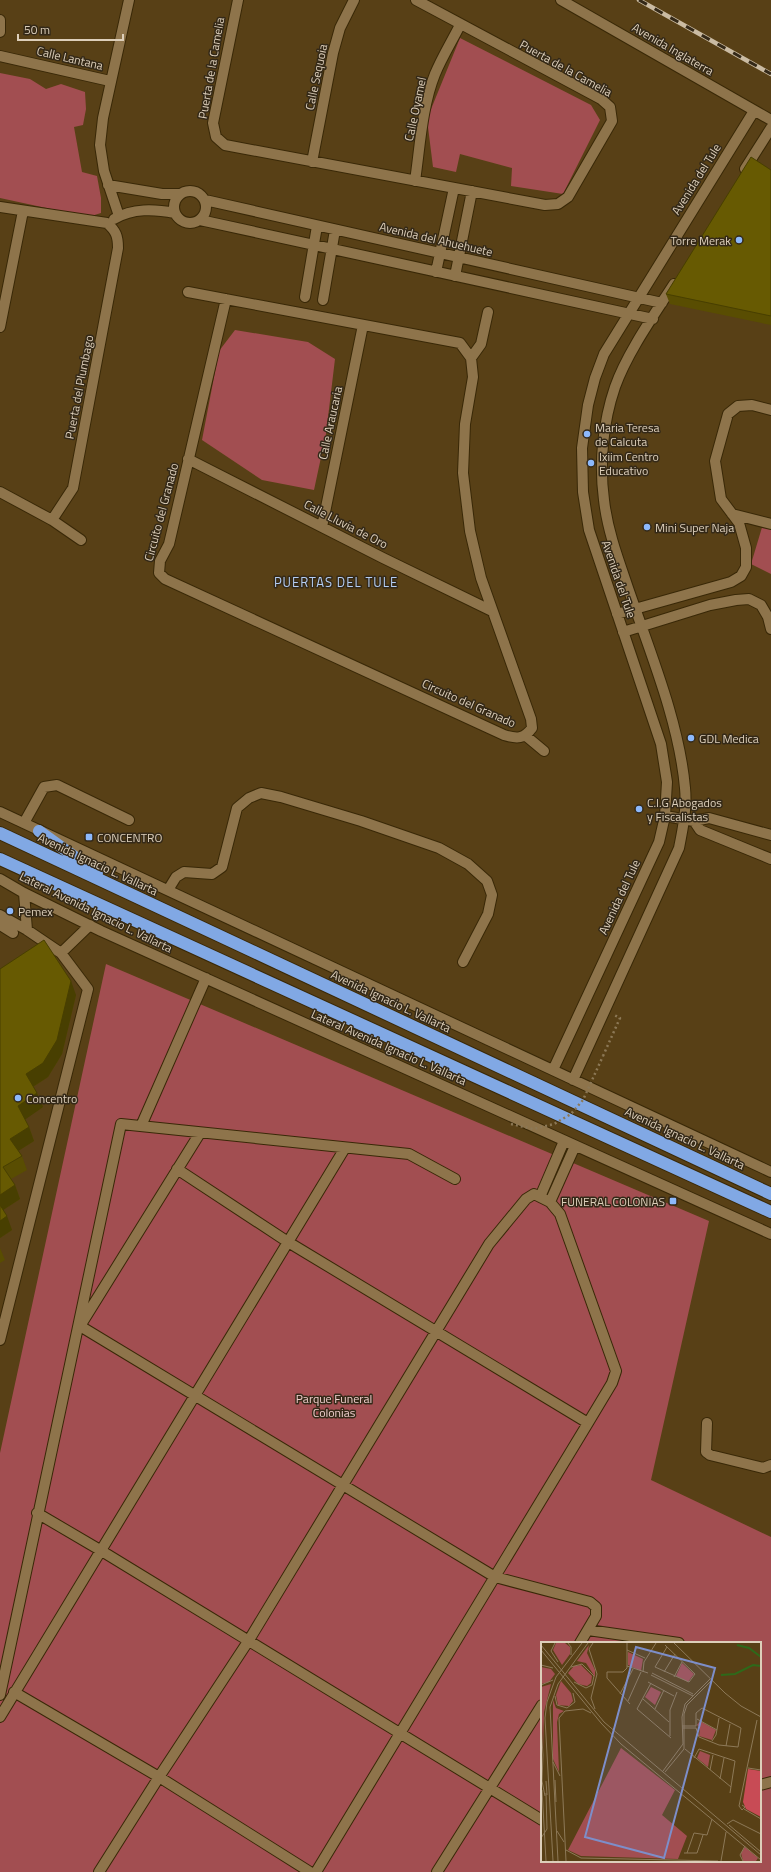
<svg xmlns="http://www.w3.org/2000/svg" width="771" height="1872" font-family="'Titillium Web',sans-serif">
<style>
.green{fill:#a24e51;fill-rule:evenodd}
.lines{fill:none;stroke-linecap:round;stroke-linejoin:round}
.minor-casing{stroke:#392807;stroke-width:12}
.highway-casing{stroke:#392807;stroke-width:14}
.path{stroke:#8c7856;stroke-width:2.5;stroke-dasharray:2 3;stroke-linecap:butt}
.minor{stroke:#8e744b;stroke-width:10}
.highway{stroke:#81a8e4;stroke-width:12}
.rail-casing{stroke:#cabba3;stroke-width:4.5}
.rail{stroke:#342918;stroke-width:3;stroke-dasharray:9;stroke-linecap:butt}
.path-bridge{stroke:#8c7856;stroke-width:2.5;stroke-dasharray:2 3;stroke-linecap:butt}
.wall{fill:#594d02}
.shaded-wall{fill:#483f01}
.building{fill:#675a02;stroke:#483f01}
.poi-dot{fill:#8db9fc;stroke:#342918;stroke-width:1.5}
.labels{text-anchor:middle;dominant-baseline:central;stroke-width:3;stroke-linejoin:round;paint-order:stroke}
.street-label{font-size:12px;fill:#ddcfba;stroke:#342918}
.poi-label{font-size:12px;fill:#ddcfba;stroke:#342918;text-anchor:start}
.park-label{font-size:12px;fill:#f1cfce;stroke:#342918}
.neighbourhood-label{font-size:13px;letter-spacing:1px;fill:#b5cef4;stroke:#342918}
.inset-river{fill:none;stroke:#2e691a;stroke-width:2}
.inset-road{fill:none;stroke:#8d7958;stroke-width:1}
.view{fill:#7d8ec9;fill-opacity:0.15;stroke:#7d8ec9;stroke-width:2}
.inset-edge{fill:none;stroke:#ddcfba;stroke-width:2}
</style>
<rect width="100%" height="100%" fill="#584016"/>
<path class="green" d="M460,38L591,105L600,120L563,194L511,186L512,168L460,154L456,172L433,167L427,119Z
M0,73L30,79L46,89L61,84L85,92L86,109L83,125L74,127L82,172L97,176L101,198V213L88,217L0,198Z
M235,330L308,342L335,359L326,434L314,490L262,480L202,440L219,351Z
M763,524L771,526V574L751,564Z
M106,964L709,1221L651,1480L771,1537V1872H0V1453ZM542,1643H760V1861H542Z"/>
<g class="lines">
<g class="minor-casing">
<path id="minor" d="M238,0L213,123L216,137L225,145L545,205L558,204L568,197L612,121L610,107L601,99L416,0
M561,0L771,120
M0,20V32
M0,56L110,81
M312,162L333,53L340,28L354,0
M745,169L771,128
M415,181C420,147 422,106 435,74C442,57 452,41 460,25
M108,185L162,194H179
M174 207a16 16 0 1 1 32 0a16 16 0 1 1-32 0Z
M205,200L662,303
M0,207L107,223C116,231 118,236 118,248L73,488L52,520
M119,216L104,171L100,145L103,118L129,0
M114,219C133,208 154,209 175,213
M200,220L653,319
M436,272L454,188
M455,276L472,191
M188,292L460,343L471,358L473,377L465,424L463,473L470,531L481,578L531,719L532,728C524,739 517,739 504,735L165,579L159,573L160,561L169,544L226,299
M305,297L317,226
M323,300L335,230
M0,327L23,211
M471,358L481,344L488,312
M188,459L383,558L492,611
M0,492L52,520L81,540
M732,514L771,524
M322,527L363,325
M617,614L731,582L741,576L746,567V548L739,523L721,499L715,461L728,414L738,406L752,405L771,410
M623,632L710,605L736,600L749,599L761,605L768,617L771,629
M526,736L544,751
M0,812L771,1172
M665,816L694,821L709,818L771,835
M694,821L700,830L771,859
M24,823L44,787L57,785L129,820
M0,879L24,893L101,931L771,1234
M168,890L176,877L184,872L212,874L222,867L237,808L249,798L261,793L281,797L361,821L439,848L468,864L487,881L492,895L488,914L463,962
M0,915L27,930
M0,925L13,933
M61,953L90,925
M553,1070L659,842L665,816L667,782L661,744L589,530L583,492L582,448L588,405L595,378L604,354L754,111
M573,1080L679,848C683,828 687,808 685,788C679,719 647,645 625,579C616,553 607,527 604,500C599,463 603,422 615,387C627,353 654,315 674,284
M141,1126L206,978
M200,1133L80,1326L495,1577L590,1602L596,1607V1616L580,1643
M177,1169L288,1242L588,1423
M540,1197L564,1141
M550,1202L575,1146
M0,1340L88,989L61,953L27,930L24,893
M707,1423L706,1452L710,1455L763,1468L771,1465
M37,1513L100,1550L542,1820
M588,1630L679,1643
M14,1692L159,1777L310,1872
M0,1695C39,1504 82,1314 121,1124L409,1154L455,1179
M0,1717L345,1148
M760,1785L771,1782
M99,1872L159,1777L249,1640L489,1244L526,1199L534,1194L550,1202L560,1214L616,1371L612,1383L588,1423L316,1872
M437,1872L542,1705"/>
</g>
<g class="highway-casing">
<path id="highway" d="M39,831L97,873
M0,833L771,1194
M0,859L771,1212"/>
</g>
<path class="path" d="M603,1056L620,1018L614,1015"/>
<use href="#minor" class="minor"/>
<use href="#highway" class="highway"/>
<g class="rail-casing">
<path id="rail" d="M639,0L771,74"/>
</g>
<use href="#rail" class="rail"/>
<path class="path-bridge" d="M511,1124L533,1129L554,1124L571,1114L583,1100L603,1056"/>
</g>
<path class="wall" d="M771,170V325L670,304L666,294Z
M0,969L76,995L62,1054L48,1077L33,1087L37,1093L43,1107L25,1119L29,1127L34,1141L18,1151L22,1156L27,1170L11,1179L15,1185L20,1199L3,1210L12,1230L0,1238Z
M0,1248L5,1260L0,1263Z"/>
<path class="shaded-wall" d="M71,981L76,995L62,1054L48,1077L31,1088L26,1074Z
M37,1093L43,1107L23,1121L18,1106Z
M29,1127L34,1141L15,1153L10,1139Z
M15,1185L20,1199L0,1212V1195Z
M7,1216L12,1230L0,1238V1221Z"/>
<path class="building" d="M751,157L771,170V316L666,294Z
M44,940L71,981L57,1040L43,1063L26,1074L37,1093L18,1106L29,1127L10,1139L22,1156L3,1167L15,1185L0,1195V969Z
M0,1205L7,1216L0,1221Z"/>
<g class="poi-dot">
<circle cx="739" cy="240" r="4"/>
<circle cx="587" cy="434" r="4"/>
<circle cx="591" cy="463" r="4"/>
<circle cx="647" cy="527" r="4"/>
<circle cx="691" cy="738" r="4"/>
<circle cx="639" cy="809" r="4"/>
<rect x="85" y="833" width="8" height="8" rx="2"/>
<circle cx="10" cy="911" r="4"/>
<circle cx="18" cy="1098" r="4"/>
<rect x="669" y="1197" width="8" height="8" rx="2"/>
</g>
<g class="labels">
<g class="street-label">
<text transform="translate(673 49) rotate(30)">Avenida Inglaterra</text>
<text transform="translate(70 58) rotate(13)">Calle Lantana</text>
<text transform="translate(211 68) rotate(-80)">Puerta de la Camelia</text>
<text transform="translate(566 68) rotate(29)">Puerta de la Camelia</text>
<text transform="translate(316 77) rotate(-78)">Calle Sequoia</text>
<text transform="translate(415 109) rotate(-78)">Calle Oyamel</text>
<text transform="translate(696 179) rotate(-58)">Avenida del Tule</text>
<text transform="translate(436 239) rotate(13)">Avenida del Ahuehuete</text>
<text transform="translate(79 387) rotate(-79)">Puerta del Plumbago</text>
<text transform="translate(330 423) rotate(-78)">Calle Araucaria</text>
<text transform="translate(161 512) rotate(-75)">Circuito del Granado</text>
<text transform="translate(346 524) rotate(27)">Calle Lluvia de Oro</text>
<text transform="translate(619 579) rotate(71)">Avenida del Tule</text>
<text transform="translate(469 703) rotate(24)">Circuito del Granado</text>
<text transform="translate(98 864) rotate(25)">Avenida Ignacio L. Vallarta</text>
<text transform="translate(619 897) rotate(-65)">Avenida del Tule</text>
<text transform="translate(96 912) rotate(26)">Lateral Avenida Ignacio L. Vallarta</text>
<text transform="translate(391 1001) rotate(25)">Avenida Ignacio L. Vallarta</text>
<text transform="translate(389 1047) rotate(24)">Lateral Avenida Ignacio L. Vallarta</text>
<text transform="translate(685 1138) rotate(25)">Avenida Ignacio L. Vallarta</text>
</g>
<g class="poi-label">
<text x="731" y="240" text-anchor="end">Torre Merak</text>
<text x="595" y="427">Maria Teresa<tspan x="595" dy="14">de Calcuta</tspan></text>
<text x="599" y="456">Ixiim Centro<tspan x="599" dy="14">Educativo</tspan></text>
<text x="655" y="527">Mini Super Naja</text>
<text x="699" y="738">GDL Medica</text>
<text x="647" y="802">C.I.G Abogados<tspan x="647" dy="14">y Fiscalistas</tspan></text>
<text x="97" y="837">CONCENTRO</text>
<text x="18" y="911">Pemex</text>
<text x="26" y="1098">Concentro</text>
<text x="665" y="1201" text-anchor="end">FUNERAL COLONIAS</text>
</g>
<g class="park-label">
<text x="334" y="1398">Parque Funeral<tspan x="334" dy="14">Colonias</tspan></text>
</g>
<g class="neighbourhood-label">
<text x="336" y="582">PUERTAS DEL TULE</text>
</g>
</g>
<g transform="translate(541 1642)">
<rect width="220" height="220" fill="#584016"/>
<path d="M15,1H24L29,5V12L21,23L12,8ZM48,3L46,11L54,28V35L45,21L36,19ZM87,10L102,17L100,29L87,23ZM141,21L153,32L147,40L135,34ZM40,23L51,34L50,41L46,44L37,42L27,31L33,24ZM0,25L10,27L14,32L8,40L0,42ZM20,39L30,51L32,59L28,64L17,63L15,53ZM10,42L3,70L2,110L0,45ZM110,45L120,50L114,63L104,55ZM12,58L15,66L23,69L18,72L16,80L18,130L12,117ZM159,79L175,88L171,98L158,94L159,85L156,83ZM80,106L134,148L121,173L146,194L137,217L40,214L27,208ZM159,109L169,113L167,125L156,116ZM204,205L217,216L215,219H202L200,211Z" fill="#a24e51"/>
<path d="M207,127L220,129V175L205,167L202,160Z" fill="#c84b55"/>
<path class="inset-river" d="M196,3L208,6L220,15M180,33L194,32L212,23L220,24"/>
<path class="inset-road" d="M14,1L10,9L17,20M27,1L30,5V13M52,1L48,7L56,32L50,56L54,67M86,1V26L82,30H66V36L89,62M133,1L184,51L200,64L220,75M0,3L63,80L220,213M124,3L154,32L148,40L114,25L126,5M0,8L60,81M86,8L104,16M0,23L12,26M86,24L107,31M30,25L41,22L53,34L51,43L45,46L33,40M102,30L103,20L115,1M123,30L134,12M111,31L152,52M110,33L152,54M133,35L141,20M107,40L133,54M110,41L96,67L130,96M0,43L12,38M79,52L92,27M14,54L16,63L26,66L34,60L32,51M102,57L128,80M87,59L100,30M114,67L123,48M156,77L176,88M60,81L80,102L220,218M0,83L2,113M141,84H155V71L161,66L200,86L197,105L178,103L158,95L155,86H142M129,94V68L136,50M171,99L175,93L178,76M185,104L189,82M144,107L190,145M153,116L158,107L194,119L189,151M12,120L19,134M207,126L220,128M169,128L172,113M122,129L142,102L141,75L144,62L169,37M124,130L143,107V72L146,63L171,38M179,137L183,116M14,138L15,160M1,139L2,113M1,139L4,154M5,139L6,153M1,148L5,219M201,163L204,165L201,168L198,164L216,78M203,167L220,177M186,182L192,178L220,192M188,183L220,210M16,189L23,200M0,196L6,187L5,151M25,208L40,216L177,219M143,211H156L162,193M146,211L153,191L166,193L171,177M12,219L4,76L6,60L15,35L41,1M17,219L9,65L17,42L47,1M25,219L18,76L24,69L42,67L50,71M180,219L185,190M202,219L199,213L204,204"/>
<path class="view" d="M95,5L174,26L123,216L44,195Z"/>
<rect width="220" height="220" class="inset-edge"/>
</g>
<path d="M18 34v6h105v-6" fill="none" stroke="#ddcfba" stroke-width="2"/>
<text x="24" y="34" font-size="12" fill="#ddcfba" stroke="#342918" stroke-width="3" paint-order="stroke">50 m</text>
</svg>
